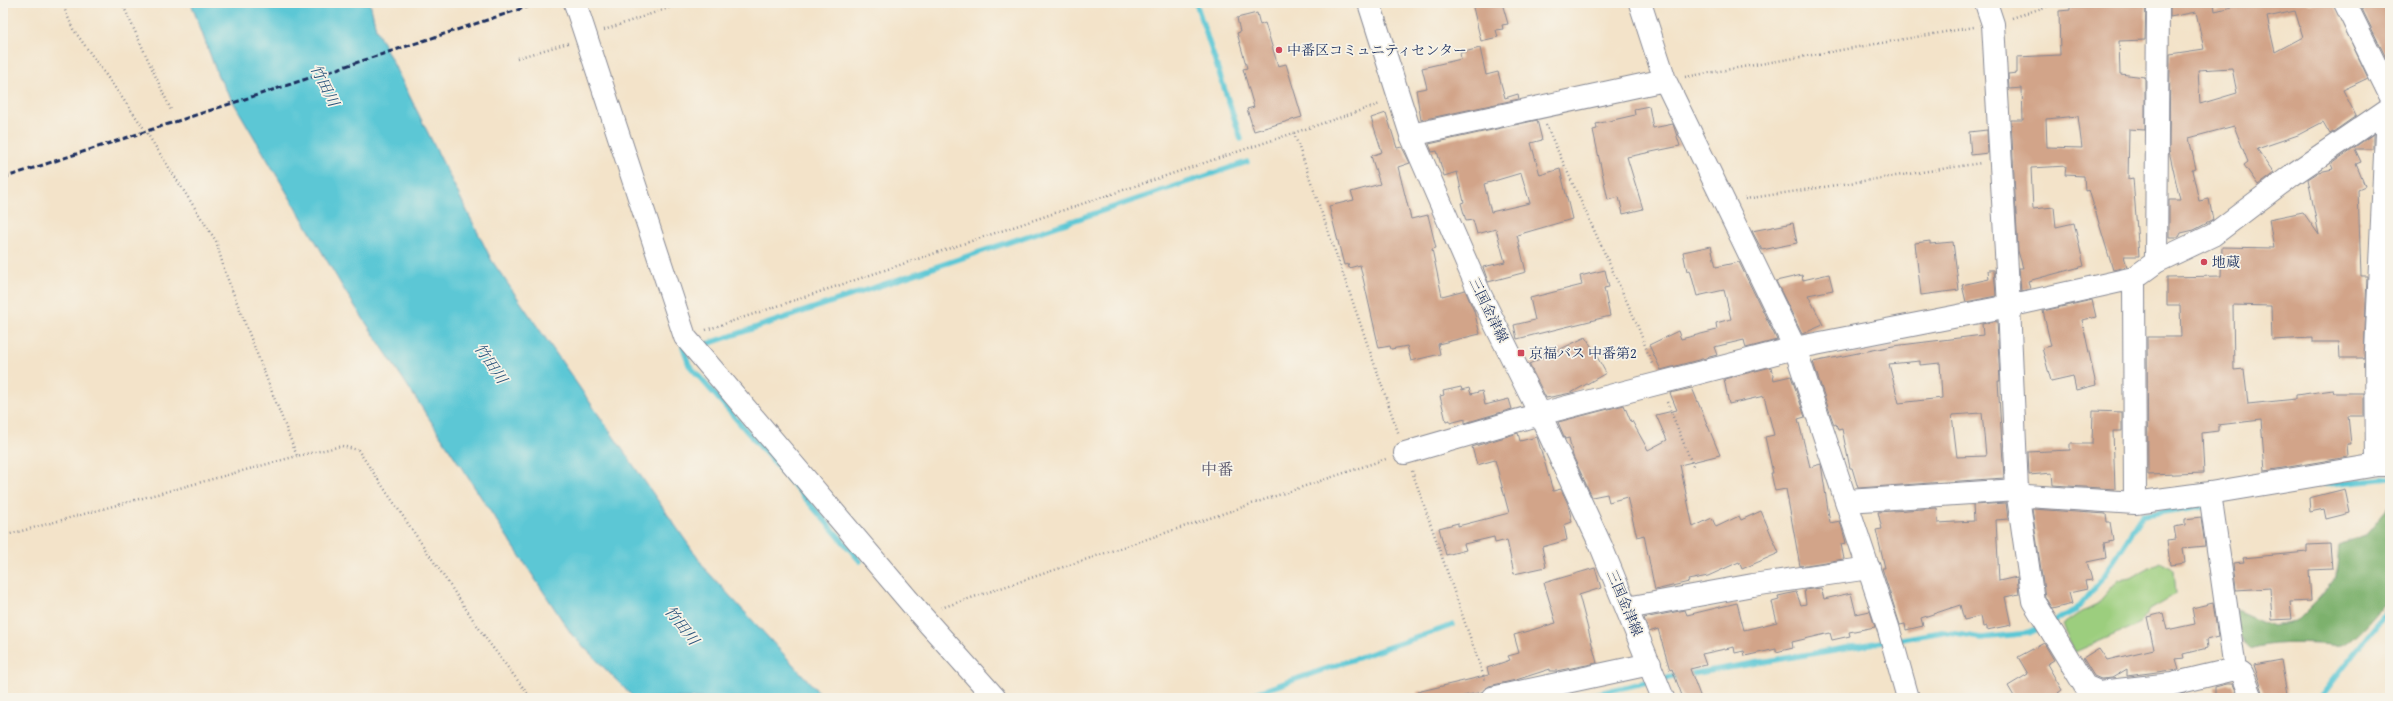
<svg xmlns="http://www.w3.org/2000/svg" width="2393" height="701" font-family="'Gentium Book Plus','Noto Serif JP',serif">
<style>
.green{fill:#9cce7e;stroke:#5c7e6e}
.forest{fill:#7db16d;stroke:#4c7066}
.water{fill:#5cc7d5;stroke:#3c7b9a}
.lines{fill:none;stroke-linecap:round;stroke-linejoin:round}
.stream{stroke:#5cc7d5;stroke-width:5.5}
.building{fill:#d2a489;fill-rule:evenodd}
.minor-casing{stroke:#878994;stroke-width:24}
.major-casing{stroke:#878994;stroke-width:24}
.path{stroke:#878994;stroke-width:2.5;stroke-dasharray:1 3;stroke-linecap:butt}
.minor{stroke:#fff;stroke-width:22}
.major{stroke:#fff;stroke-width:22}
.rail{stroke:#1b2f5e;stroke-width:3;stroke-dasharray:6 3;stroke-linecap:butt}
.poi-dot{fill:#d1495b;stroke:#f7f3e8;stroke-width:1.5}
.labels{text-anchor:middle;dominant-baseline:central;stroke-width:3.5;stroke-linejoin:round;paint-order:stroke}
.poi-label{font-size:14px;fill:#1b2f5e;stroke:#f7f3e8;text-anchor:start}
.street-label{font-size:14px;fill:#1b2f5e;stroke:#f7f3e8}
.water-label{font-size:15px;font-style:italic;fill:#2b557c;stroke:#f7f3e8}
.quarter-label{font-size:16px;fill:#5b586d;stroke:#f7f3e8}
</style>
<rect width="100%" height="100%" fill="#f7f3e8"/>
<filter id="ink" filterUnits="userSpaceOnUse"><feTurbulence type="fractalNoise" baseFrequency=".025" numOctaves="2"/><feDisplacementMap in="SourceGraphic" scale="8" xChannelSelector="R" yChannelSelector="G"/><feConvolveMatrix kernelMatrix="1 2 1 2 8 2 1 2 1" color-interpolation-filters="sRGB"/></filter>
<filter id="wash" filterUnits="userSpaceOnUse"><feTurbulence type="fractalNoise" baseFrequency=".012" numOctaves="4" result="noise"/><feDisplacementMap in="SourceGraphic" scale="16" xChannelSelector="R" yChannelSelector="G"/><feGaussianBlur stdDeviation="0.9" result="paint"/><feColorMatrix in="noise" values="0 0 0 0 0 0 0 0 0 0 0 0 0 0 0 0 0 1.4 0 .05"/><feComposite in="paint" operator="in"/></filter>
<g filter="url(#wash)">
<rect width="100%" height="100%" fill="#f3e3c9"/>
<path class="green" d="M2159,562L2174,570L2176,594L2150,609L2141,623L2075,652L2062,625L2078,614L2097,605L2119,580L2130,578Z"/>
<path class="forest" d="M2390,505V596C2384,606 2355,640 2344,644C2338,647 2326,644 2319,644C2296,643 2272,642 2250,649C2238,639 2236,625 2236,610L2273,626L2295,622L2320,597L2336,577L2339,545L2365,535Z"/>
<path class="water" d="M191,3H370L376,29L492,261L706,570L824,698H634L572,635L345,291L218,76Z"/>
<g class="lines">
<path class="stream" d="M1196,3L1241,139
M701,346L1247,162
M683,347L689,365L860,561
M2327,484L2390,478
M2052,622L2076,610L2104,576L2143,515L2208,505
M1896,640L1942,632L1982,638L2029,633L2044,626
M1661,679L1887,641
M1241,698L1453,625
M1579,698L1651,681
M2320,698L2390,607"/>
</g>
<g id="blocks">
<path class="building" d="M1472,3H1502L1508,24L1502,25L1503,29L1496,30L1498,37L1481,41Z
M2093,3H2146L2145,40L2119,41L2120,74L2145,77V130L2129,129L2128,179L2133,178L2139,256H2124L2127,267L2113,270L2089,190L2085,191L2084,176L2065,175L2066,166L2031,168L2033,209L2054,207L2056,227L2074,223L2084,266L2028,281L2030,289L2021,291L2019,268H2023L2018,251L2011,120H2023L2022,88L2009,89L2008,74L2017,73V57L2060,55L2059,11L2070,10V6ZM2078,116L2082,148L2047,147L2046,119Z
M2170,3H2214L2215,11L2249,3H2333L2368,78L2343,90L2356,116L2330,134L2323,122L2298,135L2257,149L2274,173L2258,185L2244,165L2248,162L2234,126L2189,138L2196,169L2192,170L2199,201L2209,199L2213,220L2194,230L2181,233L2179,237H2169V200H2180L2169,151L2170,54L2204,49L2196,12L2170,17ZM2295,11L2303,37L2275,52L2267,17ZM2232,68L2237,93L2200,104L2198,70Z
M2359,3H2390V66Z
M1257,13L1260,25L1265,23L1278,66L1286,64L1302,117L1254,131L1247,109L1254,107L1243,69L1247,68L1237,33L1240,32L1237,18Z
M1480,48L1486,75L1498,72L1505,98L1518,94L1519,99L1421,120L1416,90L1427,88L1422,68L1461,59L1460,53Z
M1649,106L1653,128L1673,124L1680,146L1627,157L1643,209L1623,214L1619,197L1608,200L1593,130L1597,129L1596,124L1635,115L1634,109Z
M1386,113L1397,148L1402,147L1410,163L1398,167L1411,219L1428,215L1436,248L1432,249L1442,296L1465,290L1474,311L1480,334L1438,344L1440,354L1411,361L1407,346L1391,349L1390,346L1379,348L1360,265L1349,268L1348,264L1344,265L1329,206L1354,200L1351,192L1380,184L1371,156L1382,152L1371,118Z
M1537,120L1542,140L1531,143L1540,175L1560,169L1572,219L1517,235L1526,272L1488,282L1483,267L1505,262L1496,229L1477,234L1473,220L1466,221L1461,203L1464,202L1457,172L1444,176L1437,151L1432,152L1429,144ZM1521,173L1530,203L1491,212L1484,184Z
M1987,130L1988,153L1971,155L1969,132Z
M2373,134V149H2355L2361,162L2356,164L2365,186L2358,189L2361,276H2367L2364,358H2340L2339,342H2312V338L2272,340L2271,306L2233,305L2234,370L2244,369L2248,404L2296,399V395L2333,390L2334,393H2364V416H2348L2351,444H2347L2348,457L2265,471L2261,420L2218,425V431L2202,433L2204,473L2148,475L2147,337H2181L2180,305H2167V277L2221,276L2222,247L2274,248L2269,219L2303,212L2319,235L2308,179L2319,172L2333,169L2331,164Z
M1793,223L1797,243L1762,250L1752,231Z
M1930,241V244L1953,242L1959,290L1921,295L1915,243Z
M1711,246L1716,267L1739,262L1777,340L1746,348L1744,340L1714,347L1717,355L1661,370L1649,345L1678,331L1681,339L1717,330L1716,323L1731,319L1724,290L1697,296L1690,270L1687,271L1683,252Z
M1605,270L1609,287L1604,288L1610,316L1517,339L1514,325L1535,320L1530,298L1582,285L1580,276Z
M1988,270H1994L1996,296L1966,302L1962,285L1989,279Z
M1829,274L1833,290L1808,295L1823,325L1802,334L1776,281L1802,275L1803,280Z
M2092,300L2096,317L2082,320L2096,385L2076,390L2073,376L2051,381L2042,348L2051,346L2043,311Z
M1997,321L2000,381H1998L2004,478L1858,488L1852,468H1850L1842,429L1838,430L1836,424L1834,425L1813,362L1893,346L1983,335L1982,324ZM1920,361V365L1940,363L1942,398L1899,403L1889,364ZM1982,413L1986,456L1957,457L1952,415Z
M2390,326V357H2389Z
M1586,337L1606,373L1571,393L1546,398L1529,364Z
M1771,367L1774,380L1791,376L1805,417L1798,419L1810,467L1821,464L1830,523L1840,521L1845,539L1846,543L1841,544L1844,559L1800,566L1786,489L1775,491L1771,473H1773L1765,437L1774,435L1764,396L1729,404L1724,379Z
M1461,387L1462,390L1469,388L1471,394L1482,391L1485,405L1509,399L1512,409L1465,423V419L1450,423V420L1446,421L1440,396L1444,395L1443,391Z
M1692,388L1720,455L1680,465L1693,527L1712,518L1716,527L1739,516L1741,520L1761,511L1779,553L1742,569L1739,562L1708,576L1688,580L1689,582L1655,590L1644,535L1637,537L1627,497L1609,502L1607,494L1592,497L1573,456L1569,438L1565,439L1558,422L1624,405L1631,422L1632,421L1648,450L1667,440L1656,415L1677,410L1670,393Z
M2093,411L2122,412V431H2113L2115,489L2053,485L2052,473L2029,475L2028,452L2070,450V444H2092Z
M1518,433L1520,441L1537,437L1553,491L1561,489L1568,504L1572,522L1564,525L1567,540L1542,547L1546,567L1514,574L1507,540L1495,543L1494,537L1464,544L1466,550L1446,555L1439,528L1458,523V526L1509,513L1495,460L1477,465L1472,447Z
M2345,489L2350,513L2326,519L2324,509L2310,512L2309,498Z
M2006,503L2008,519L1996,520L1999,581L2017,577L2019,594L2005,597L2011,625L1987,630V626L1983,627L1981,616L1964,620L1960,605L1921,618L1923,626L1906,630L1905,624L1900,625L1882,568H1885L1876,530L1882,529L1878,512L1937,508L1938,523L1974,521L1973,505Z
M2032,509L2106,514L2107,522H2110L2113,541L2104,543L2106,558L2087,562L2092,580L2085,581L2087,589L2069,593L2072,604L2052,609L2045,597Z
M2201,517L2205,546L2183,548L2185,563L2170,565L2167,540L2176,539L2174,527L2185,525V519Z
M2330,544L2332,569L2309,570L2311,601L2290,602L2292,619L2272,620L2270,588L2236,590L2233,563L2244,562L2243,558L2307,552V545Z
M1595,568L1601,588L1579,595L1597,663L1556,671H1550V669L1516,680L1489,686L1482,692L1454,698H1418L1417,692L1489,675L1487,668L1510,660L1508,656L1519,653L1514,635L1556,623L1544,583Z
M1821,588L1824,599L1851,593L1856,614L1870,611L1875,627L1849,632L1850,636L1832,640L1830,633L1792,642L1793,648L1776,652V649L1745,656L1744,651L1735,653L1734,647L1702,654L1706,665L1690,669L1701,698H1683L1672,669L1670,670L1658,629L1649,632L1644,618L1685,610L1687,615L1737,603L1744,630L1777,622L1772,602L1779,600L1778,596L1796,592L1801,605L1806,604L1804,590Z
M2213,603L2218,637L2206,640L2207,648L2183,654L2184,658L2176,659L2179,669L2127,676V669L2112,678L2101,679L2094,676L2083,658L2099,648L2107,660L2154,649L2147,617L2163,613L2167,630L2195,624L2192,608Z
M2044,643L2054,660L2047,664L2062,690L2058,693L2060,698H2015L2008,686L2028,674L2018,657Z
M2281,660L2287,695L2265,698L2254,665Z
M2227,684H2233L2239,698H2215V687Z
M2185,694L2186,698H2159L2173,696Z"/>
</g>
</g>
<g filter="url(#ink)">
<use href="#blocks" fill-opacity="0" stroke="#878994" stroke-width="1"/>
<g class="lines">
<g class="minor-casing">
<path id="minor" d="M575,3L685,337L921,615L995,698
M1640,3L1665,80L1795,348L1888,627L1908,698
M1986,3L1993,24L2009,306L2017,490L2033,601L2085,686L2099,692L2172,684L2235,669
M2345,3L2390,95
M1411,135L1665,80
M2156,262L2158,3
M2134,278L2135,503
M1405,453L1540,414L1795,348L2009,306L2134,278L2156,262L2213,235L2292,175L2390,108
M2377,465L2376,352L2387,111
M2210,493L2235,669L2242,673L2252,698
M1847,501L2017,490L2026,496L2135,503L2210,493L2377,465H2390
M1627,608L1753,585L1869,568
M1492,698L1650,664"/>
</g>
<g class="major-casing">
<path id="major" d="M1369,3L1411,135L1481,296L1540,414L1601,546L1663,698"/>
</g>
<path class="path" d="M62,3L73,29L141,124L216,241L225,272L297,456L342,446L358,450L487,640L531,698
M122,3L171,110
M2012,18L2057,3
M604,30L683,3
M517,58L568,43
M1685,77L1974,27
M1546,125L1637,324L1652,364
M1294,133L1399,435
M1745,199L1981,163
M706,330L1380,104
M1667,402L1693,466
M1412,471L1485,680
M3,536L297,456
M941,608L1386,459"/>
<use href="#minor" class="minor"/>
<use href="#major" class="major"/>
<path class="rail" d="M3,178L539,3"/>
</g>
</g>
<g class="poi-dot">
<circle cx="1279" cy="50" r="4"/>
<circle cx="2204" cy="262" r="4"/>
<rect x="1517" y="349" width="8" height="8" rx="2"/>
</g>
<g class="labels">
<g class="poi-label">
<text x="1287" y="50">中番区コミュニティセンター</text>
<text x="2212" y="262">地蔵</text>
<text x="1529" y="353">京福バス 中番第2</text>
</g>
<g class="street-label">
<text transform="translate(1489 310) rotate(64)">三国金津線</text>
<text transform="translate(1625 603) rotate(67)">三国金津線</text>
</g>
<g class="water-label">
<text transform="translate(325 85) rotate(63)">竹田川</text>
<text transform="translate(491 363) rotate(56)">竹田川</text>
<text transform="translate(682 625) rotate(52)">竹田川</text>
</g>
<g class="quarter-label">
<text x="1217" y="469">中番</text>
</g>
</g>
<rect width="2393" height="701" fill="none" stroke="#f7f3e8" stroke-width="16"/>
</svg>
